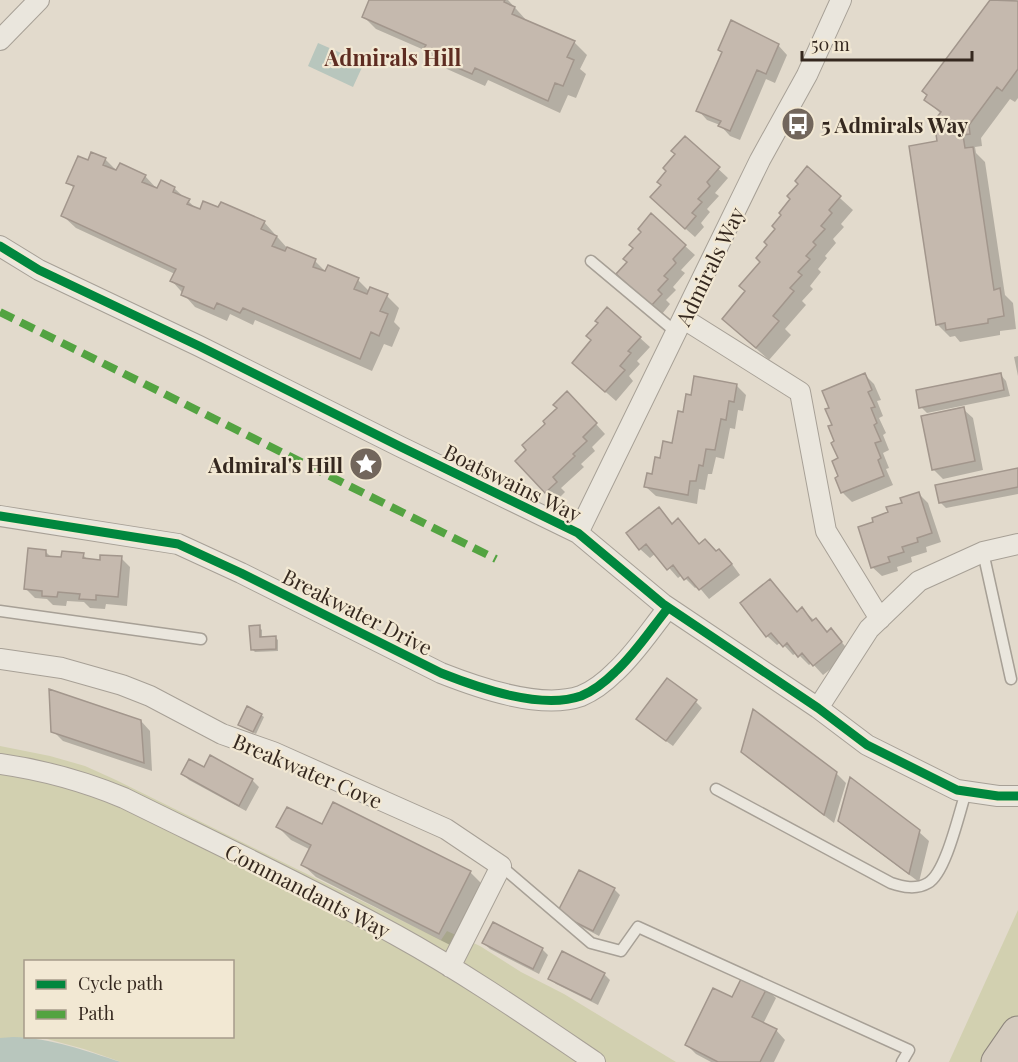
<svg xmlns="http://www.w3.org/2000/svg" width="1018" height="1062" font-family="'Playfair Display',serif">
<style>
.green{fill:#d2d0b0;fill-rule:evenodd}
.water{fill:#b8c6bd}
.shadow{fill:#0003}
.building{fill:#c5b9ae;stroke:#a2968c;stroke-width:1.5}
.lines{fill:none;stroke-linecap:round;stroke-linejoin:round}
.service-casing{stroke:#a7a096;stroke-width:13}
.minor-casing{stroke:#a7a096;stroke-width:22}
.motorway-casing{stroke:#8d857c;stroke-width:35}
.service{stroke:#eae6dd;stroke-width:10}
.minor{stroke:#eae6dd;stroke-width:20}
.motorway{stroke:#d4cbbe;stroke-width:33}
.quiet{stroke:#53a341;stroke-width:8;stroke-dasharray:15 8;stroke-linecap:butt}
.cycleway-casing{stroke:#f2e8d3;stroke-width:13}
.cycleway{stroke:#00873e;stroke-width:9}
.labels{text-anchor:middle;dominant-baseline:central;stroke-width:4.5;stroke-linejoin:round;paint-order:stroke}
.poi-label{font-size:21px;font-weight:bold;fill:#35281f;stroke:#f2e8d3;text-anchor:start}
.street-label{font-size:21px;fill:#35281f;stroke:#f2e8d3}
.neighbourhood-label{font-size:22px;font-weight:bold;fill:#5e2c21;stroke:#f2e8d3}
</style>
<rect width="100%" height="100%" fill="#e2dacc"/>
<path class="green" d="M0,746L50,756L85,766L116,780L441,940L447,931L480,946L521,972L564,994L676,1062H121L84,1049L47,1039L0,1038ZM26,962H232V1036H26Z
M1018,910V1062H949Z"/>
<path class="water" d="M318,43L364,63L353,87L308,66Z
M13,1037C52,1038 85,1051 121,1062H0V1038Z"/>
<path class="shadow" d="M370,0H508L527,21L574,42L587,55L580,69L586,74L576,98L568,95L560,113L488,80L485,86L447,69L431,53L376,29L363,16Z
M992,0H999L1003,3L1005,0H1015L1018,2V98L1015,102L1010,99L981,138L982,146L975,147L976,153L985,162L1005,295L1013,303L1016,329L1000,331V335L960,342L955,336L950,337L937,324L939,143L941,114L926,99L929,96L924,91Z
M778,45L787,55L775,83L766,79L740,140L730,136L720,125L707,120L698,110L723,53L720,50Z
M685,138L728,178L715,193L719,196L707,209L710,212L701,223L704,227L695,237L661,207L662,186Z
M105,159L117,171L145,176L158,190L174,188L200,212L264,222L288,249L315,261L326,272L358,280L369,291L387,296L399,308L394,322L400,328L392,347L384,344L372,371L255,320L253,325L230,314L227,321L195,307L172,281L175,274L76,228L63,216L75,189L68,182L88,162Z
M807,168L853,210L841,224L844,227L833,239L836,243L825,256L827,258L818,269L821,272L810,286L813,289L802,301L806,305L785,329L791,335L769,360L736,331L747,292Z
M685,246L695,255L681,270L685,273L673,287L676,290L666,300L670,304L662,314L628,284Z
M640,338L650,347L637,361L640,364L629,376L633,381L616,401L583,372L593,341Z
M1018,356V376L1014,357Z
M1000,374L1006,381L1010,396L927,413L921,407Z
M865,375L874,384L881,400L877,401L883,416L879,418L886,433L883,435L889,450L883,453L889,468L886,469L893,485L852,502L843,493L837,478L840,477V459L834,426Z
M737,386L746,395L743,411L738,410L735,429L730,428L724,459L716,457L712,474H708L705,490L699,489L697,504L656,496L646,487L661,460L673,444L692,397Z
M576,402L605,434L592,447L595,451L581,464L584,467L561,488L565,492L556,501L517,461L528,450L547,424Z
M963,409L973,418L983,470L943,479L933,469Z
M1018,470V494L946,508L940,502Z
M919,494L928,503L941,542L926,547L927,552L911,557L912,562L897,567L898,571L882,576L872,567L875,523Z
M659,509L673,525L678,520L700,545L729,560L740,575L709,599L698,586L695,588L682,575L678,578L656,553L650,558L640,549Z
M45,551L52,558H63L83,555L88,560L101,561L121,558L130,567L127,606L106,604L105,609L90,608L84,602L67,601L66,606L53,605L47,599L35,598L25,588Z
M770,581L798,613L802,609L828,633L831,630L851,653L823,675L812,663L809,665L797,653L793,655L781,642L777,645L767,636Z
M259,627L262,630V638L275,637L278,640V651L255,652L252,649Z
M696,702L702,708L673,746L644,725Z
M261,715L264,717L256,734L240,725Z
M141,721L150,731L152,771L63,741L53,731Z
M742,752L836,773L846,783L834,823L752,761Z
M210,757L252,780L259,787L246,811L189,780L183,774L204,769Z
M840,821L919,832L929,841L919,882L849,830Z
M323,826L470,872L483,885L452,946L316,877L303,865L311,850L291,840L278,827Z
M614,889L620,895L599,936L565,918Z
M483,943L542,949L548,955L539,974L490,949Z
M604,974L610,980L598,1005L556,984L550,978Z
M766,989L776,998L763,1024L776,1030L785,1040L774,1062H711L696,1054L687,1045L732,999Z"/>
<path class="building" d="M369,0H505L504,2L515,7L512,14L575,41L567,57L574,60L563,86L555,83L548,101L475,68L472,74L432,57L434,52L424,48L426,45L362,17Z
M990,0L1018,1V69L1002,91L997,87L969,125L970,134L963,135L965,148L973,147L994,290L1000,288L1004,316L988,319V323L946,330L945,323L936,325L909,146L937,141L934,121L941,112L924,100L927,95L922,91Z
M731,20L779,44L766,74L757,70L730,131L718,126L721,121L696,111L722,52L718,50Z
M685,136L720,167L707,182L710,186L698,199L702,202L692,213L696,216L685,229L650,197L661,185L657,182L666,171L663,168L675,154L671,151Z
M91,152L106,158L103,165L116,170L120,163L146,175L142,182L157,188L161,180L175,187L173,192L190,199L187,204L200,209L203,201L218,207L221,202L265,221L261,229L277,236L272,246L285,251L287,247L316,259L313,267L325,271L328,265L359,278L354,289L367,294L370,287L388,294L380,311L388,314L379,336L371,332L360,359L243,308L240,313L217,303L214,309L181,295L184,287L170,281L176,269L61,216L74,186L66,183L78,156L88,160Z
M807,166L841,196L829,210L832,213L821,226L825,229L813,242L816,245L806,256L810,259L798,272L802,275L790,288L794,291L773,316L779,321L756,348L722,319L745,291L739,286L760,262L756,258L767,245L764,242L775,229L772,226L781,215L779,213L790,199L787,196L798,184L795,181Z
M651,213L686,245L673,259L676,263L664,276L668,279L658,290L662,294L651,306L616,274L627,262L623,259L633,248L629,245L641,232L638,229Z
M607,307L641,337L628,351L631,353L620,366L625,370L605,392L572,363L591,340L586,336L598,323L595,321Z
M865,373L872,390L868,392L875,407L871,408L877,423L874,425L881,441L875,443L881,458L878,460L884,476L841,493L835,478L838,476L832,461L838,458L831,443L834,441L828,426L832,425L825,409L829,408L822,391Z
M1001,373L1004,390L919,408L916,390Z
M694,376L737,384L734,402L729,401L726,420L721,419L715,450L706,449L703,466L699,465L696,481H690L688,495L644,487L647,473L652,474L655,457L660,458L663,441L672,443L678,411L683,412L686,394L691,395Z
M567,391L597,423L583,437L587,441L573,454L575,456L553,477L557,482L545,493L515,461L526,450L522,445L545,424L543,421L557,408L553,405Z
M964,407L975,461L932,470L921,416Z
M1018,468V487L939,503L935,485Z
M919,492L932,533L917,538L918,542L902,547L904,552L888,557L890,562L871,568L858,527L873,522L872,518L888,512L886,507L902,503L900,498Z
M659,507L672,524L678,518L699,544L705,539L716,551L719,549L732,564L699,590L688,577L684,580L673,565L667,570L646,544L639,550L626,533Z
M28,548L46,550V556L61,557L62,551L84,553L83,558L100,560V555L122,556L118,597L96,595V600L79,599L80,594L58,592L57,597L42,596V591L24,589Z
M770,579L797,612L802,607L812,621L816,618L827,632L831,628L842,642L813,666L802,653L798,657L787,643L783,647L771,633L766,637L740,603Z
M260,625V637L276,636V649L251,650L249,626Z
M667,678L697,700L666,741L636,719Z
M49,689L141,720L144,763L51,732Z
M247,706L262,714L253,732L238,725Z
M753,709L837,772L824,815L741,752Z
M210,755L253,779L239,806L181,774L189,759L204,767Z
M850,777L920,830L909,874L838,821Z
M333,802L471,871L439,934L301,865L311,845L276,827L287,807L322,824Z
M579,870L615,888L593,931L557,913Z
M493,922L543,948L533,969L482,943Z
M562,951L605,973L591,1000L548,979Z
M743,975L767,988L752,1017L777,1029L760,1062H718L685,1045L713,988L732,997Z"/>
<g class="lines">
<g class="service-casing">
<path id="service" d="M591,261L677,333
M983,552L1011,679
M0,611L201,639
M716,789L891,883C903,887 916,890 928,883C946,873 959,813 966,792
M501,866L591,943L621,951L638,927L909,1050L902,1062"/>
</g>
<g class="minor-casing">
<path id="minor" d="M0,40L39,0
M0,246L39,270L199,346L401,447L578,533L663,604L818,708L867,745L957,790L998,796H1018
M684,319L800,392L826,531L880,619
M0,516L178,544L241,573L441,673C479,688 541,710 581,696C593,691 606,681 615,672C635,654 651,629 668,608
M578,533L760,160L807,75L841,0
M0,659L62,668L122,685L150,696L222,734L273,752L446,829L501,866L450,967
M818,708L869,629L919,581L983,552L1018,544
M0,764C43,770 83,781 124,798C215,843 307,886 396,935C465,973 530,1018 595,1062"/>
</g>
<g class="motorway-casing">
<path id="motorway" d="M998,1062L1018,1033"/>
</g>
<use href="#service" class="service"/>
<use href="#minor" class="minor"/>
<use href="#motorway" class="motorway"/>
<path class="quiet" d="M0,312L496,559"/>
<g class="cycleway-casing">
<path id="cycleway" d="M0,246L39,270L199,346L401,447L578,533L663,604L818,708L867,745L957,790L998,796H1018
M0,516L178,544L241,573L441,673C479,688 541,710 581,696C593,691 606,681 615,672C635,654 651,629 668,608"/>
</g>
<use href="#cycleway" class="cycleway"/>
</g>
<defs>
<g id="bus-disc" transform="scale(1.725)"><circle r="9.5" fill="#72665c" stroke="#f2e8d3"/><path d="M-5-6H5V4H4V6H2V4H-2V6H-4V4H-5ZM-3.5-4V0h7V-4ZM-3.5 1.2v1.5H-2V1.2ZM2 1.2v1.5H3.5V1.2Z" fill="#fff"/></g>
<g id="sight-disc" transform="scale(1.725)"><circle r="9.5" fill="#72665c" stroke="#f2e8d3"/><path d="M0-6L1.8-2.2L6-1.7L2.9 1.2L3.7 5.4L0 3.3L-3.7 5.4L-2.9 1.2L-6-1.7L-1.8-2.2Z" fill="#fff"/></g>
</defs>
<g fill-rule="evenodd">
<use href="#bus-disc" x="798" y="124"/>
<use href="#sight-disc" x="366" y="464"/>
</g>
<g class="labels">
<g class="poi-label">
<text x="821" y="124">5 Admirals Way</text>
<text x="343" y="464" text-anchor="end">Admiral's Hill</text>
</g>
<g class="street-label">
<text transform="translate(709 266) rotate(-64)">Admirals Way</text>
<text transform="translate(513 482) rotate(26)">Boatswains Way</text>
<text transform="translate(358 611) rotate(27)">Breakwater Drive</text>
<text transform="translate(308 770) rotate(23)">Breakwater Cove</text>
<text transform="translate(308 890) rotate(27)">Commandants Way</text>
</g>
<g class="neighbourhood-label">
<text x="393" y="57">Admirals Hill</text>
</g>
</g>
<rect x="24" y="960" width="210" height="78" fill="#f2e8d3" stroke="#a69b8b" stroke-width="1.5"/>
<rect x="36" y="980" width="30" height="9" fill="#00873e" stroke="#a69b8b" stroke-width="1.5"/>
<text x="78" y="990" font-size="18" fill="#35281f">Cycle path</text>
<rect x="36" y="1010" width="30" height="9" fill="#53a341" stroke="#a69b8b" stroke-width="1.5"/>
<text x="78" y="1020" font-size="18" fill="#35281f">Path</text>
<path d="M802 51v9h170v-9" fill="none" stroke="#35281f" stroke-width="3"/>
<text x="811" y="51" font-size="18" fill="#35281f" stroke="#f2e8d3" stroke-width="4.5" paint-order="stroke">50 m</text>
</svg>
